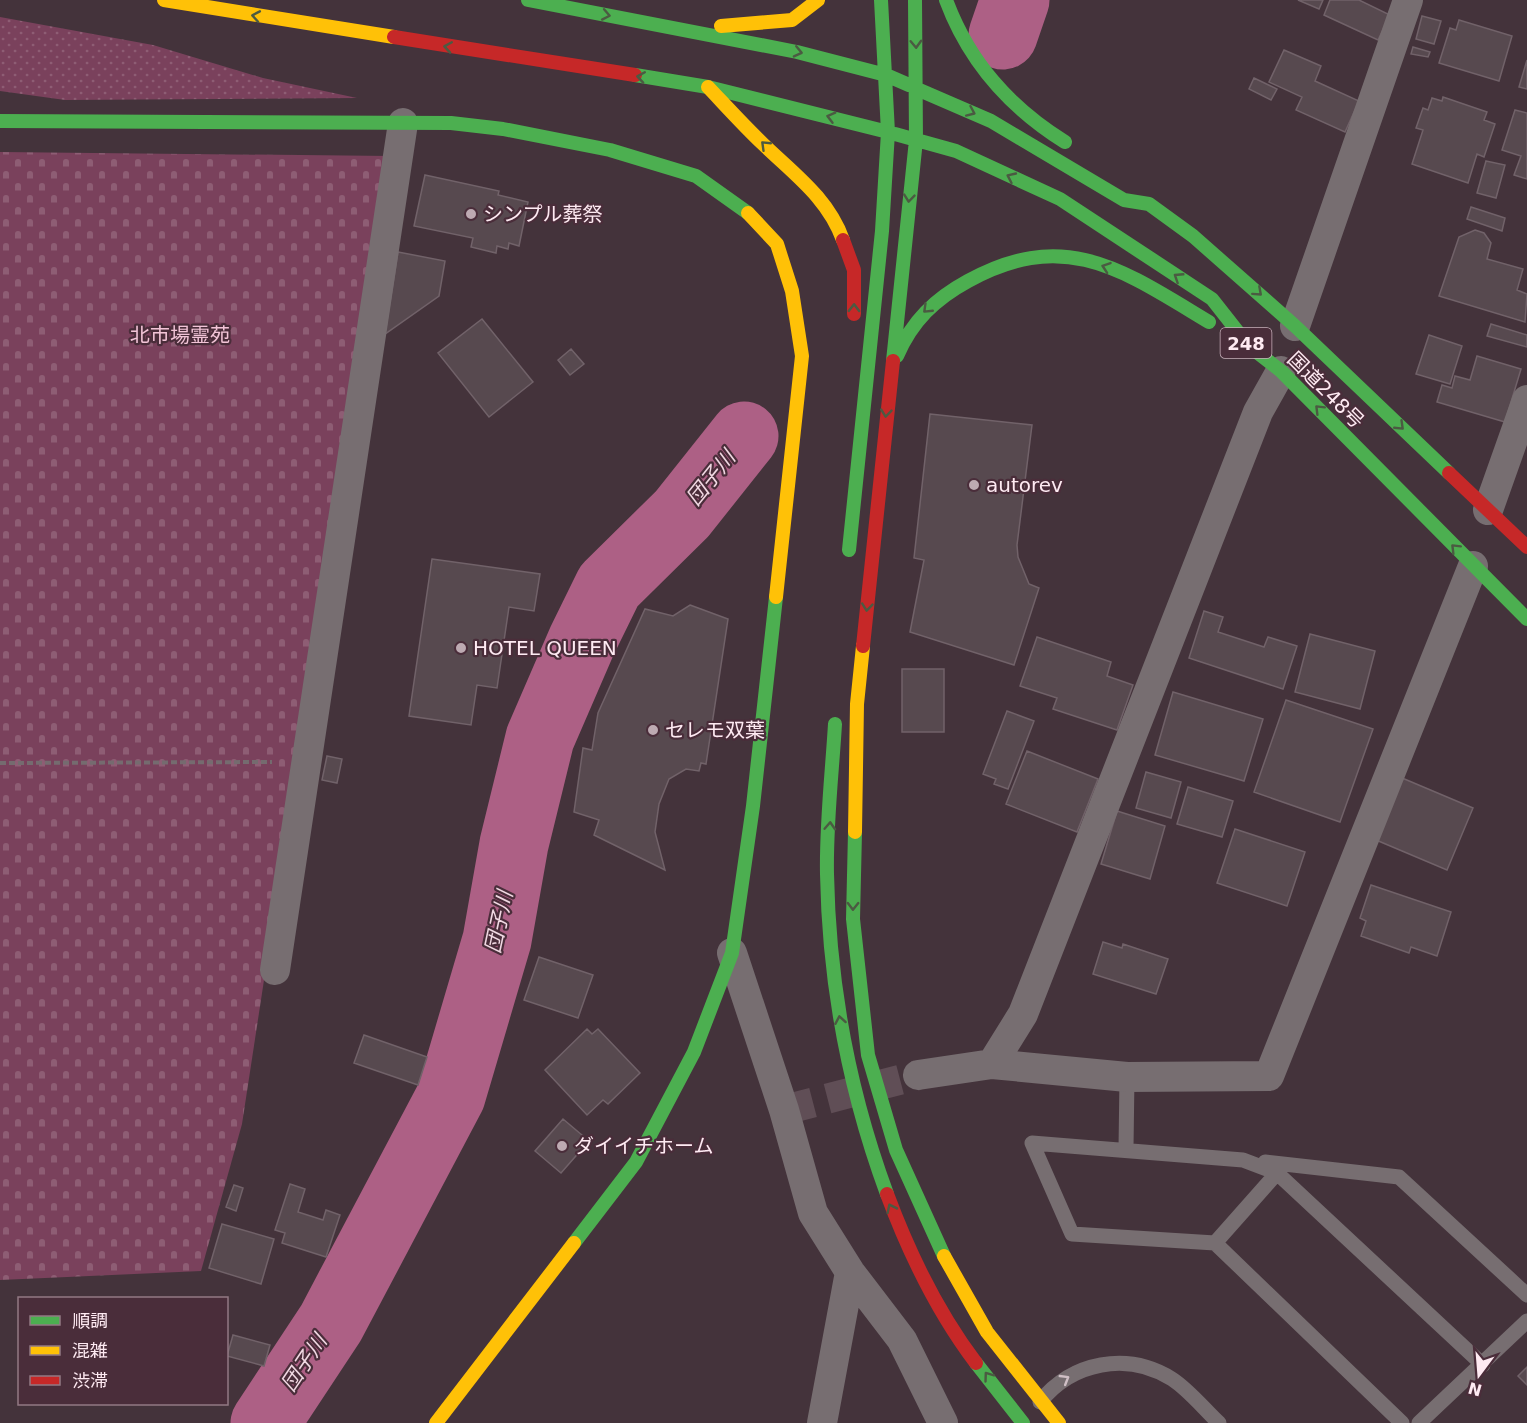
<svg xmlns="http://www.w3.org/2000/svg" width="1527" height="1423" font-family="'DejaVu Sans','Noto Sans JP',sans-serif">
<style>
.cemetery{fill:url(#cemetery-stones)}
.park{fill:url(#park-dots)}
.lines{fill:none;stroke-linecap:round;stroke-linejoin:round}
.river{stroke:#ad6085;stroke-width:69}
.building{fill:#57494f;stroke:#716269;stroke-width:1.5}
.street-tunnel{stroke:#604e56;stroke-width:30;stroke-dasharray:30 15;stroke-linecap:butt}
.path{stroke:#756b6f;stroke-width:4;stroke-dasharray:6 3;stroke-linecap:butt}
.lane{stroke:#776e71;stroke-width:15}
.street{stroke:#776e71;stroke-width:30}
.fast{stroke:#4caf50;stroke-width:14}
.slow{stroke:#ffc107;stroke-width:14}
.jam{stroke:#c62828;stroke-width:14}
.oneway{stroke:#4b5a42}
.oneway2{stroke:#cfbfc5}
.poi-dot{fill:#bdaab2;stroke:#4a2d3a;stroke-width:2}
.labels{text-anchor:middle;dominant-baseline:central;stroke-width:4.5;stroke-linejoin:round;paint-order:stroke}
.shield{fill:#4a2d3a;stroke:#c8b1bb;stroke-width:1.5}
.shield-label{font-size:18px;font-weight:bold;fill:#feeaf2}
.poi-label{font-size:20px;fill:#feeaf2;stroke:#4a2d3a;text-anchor:start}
.park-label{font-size:20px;fill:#f2c4d7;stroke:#4a2d3a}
.street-label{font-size:20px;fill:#feeaf2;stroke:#4a2d3a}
.water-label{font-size:21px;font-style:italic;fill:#f1d9e3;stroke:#4a2d3a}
</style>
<defs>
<pattern id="cemetery-stones" width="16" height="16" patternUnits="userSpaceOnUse" patternTransform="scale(1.5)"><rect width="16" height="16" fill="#7a415c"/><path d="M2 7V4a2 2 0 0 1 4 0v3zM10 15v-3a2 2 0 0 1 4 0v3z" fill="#8e5d74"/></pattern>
<pattern id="park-dots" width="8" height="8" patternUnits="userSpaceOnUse" patternTransform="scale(1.5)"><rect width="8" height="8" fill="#7a415c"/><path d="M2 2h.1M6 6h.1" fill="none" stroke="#8e5d74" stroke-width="1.8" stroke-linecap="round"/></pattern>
</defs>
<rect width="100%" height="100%" fill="#44333b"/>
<path class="cemetery" d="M0,152L390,156L242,1124L201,1271L0,1280Z"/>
<path class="park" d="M0,17L153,45L263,78L357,98L65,100L0,91Z"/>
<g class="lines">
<path class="river" d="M1003,35L1015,0
M265,1423L331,1323L451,1096L497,940L514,844L540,738L582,641L609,586L682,514L744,436"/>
</g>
<path class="building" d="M1298,0H1323L1319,9Z
M1330,0H1359L1390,15L1378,40L1324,15Z
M1422,16L1441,21L1434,44L1416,39Z
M1459,20L1512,36L1499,81L1439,63L1450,28L1456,30Z
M1413,47L1430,52L1428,57L1411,54Z
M1284,50L1321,66L1315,81L1359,101L1345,132L1296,110L1302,97L1269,82Z
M1527,60V89L1519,87Z
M1254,78L1277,89L1271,100L1249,89Z
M1443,97L1487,112L1484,120L1495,124L1484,157L1477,154L1468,183L1412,164L1423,130L1416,128L1423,108L1428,110L1432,98L1442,101Z
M1515,110L1527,113V179L1514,175L1521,156L1502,150Z
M1486,161L1505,165L1496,198L1477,193Z
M425,175L499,191L498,195L528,202L519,246L509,243L508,249L497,246L496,253L471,247L473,238L414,226Z
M1471,207L1505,218L1502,231L1467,219Z
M1475,230L1484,233L1491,243L1487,259L1523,269L1517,290L1527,294L1525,322L1439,296L1459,237Z
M398,252L445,261L439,296L385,334Z
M482,319L533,382L489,417L438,353Z
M1491,324L1527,335V347L1487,336Z
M1429,335L1462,346L1450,384L1416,374Z
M571,349L584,364L570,375L558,360Z
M1477,356L1521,369L1505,422L1437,402L1442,385L1452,388L1455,376L1470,380Z
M930,414L1032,425L1017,545L1018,557L1029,584L1039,588L1014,665L910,632L924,560L914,558Z
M432,559L540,574L534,611L509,607L497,688L477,685L471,725L409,716Z
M690,605L728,619L706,764L701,763L699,771L686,769L669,779L659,804L655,832L665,870L594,835L599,820L574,812L583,748L592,750L598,713L645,609L673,616Z
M1204,611L1223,617L1218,632L1264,647L1268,637L1297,646L1283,689L1189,658Z
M1310,634L1375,651L1360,709L1295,692Z
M1037,637L1111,662L1107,676L1133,685L1117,730L1053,709L1057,698L1020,686Z
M902,669H944V732H902Z
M1173,692L1263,719L1244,781L1155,755Z
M1286,700L1373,729L1340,822L1254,792Z
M1007,711L1034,721L1008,789L994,784L996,779L983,774Z
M1027,751L1098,779L1077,832L1006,804Z
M327,756L342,759L337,783L322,780Z
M1146,772L1181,782L1171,818L1136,808Z
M1395,775L1473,808L1447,870L1369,837Z
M1188,787L1233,801L1222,837L1177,824Z
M1117,811L1165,826L1150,879L1101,864Z
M1235,829L1305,852L1287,906L1217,883Z
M1371,885L1451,912L1437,956L1411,947L1409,953L1361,936L1366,921L1360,918Z
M1103,942L1122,948L1123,944L1168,959L1156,994L1093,974Z
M539,957L593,975L578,1018L524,1000Z
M587,1029L592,1034L598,1029L640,1073L608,1104L603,1100L587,1115L545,1070Z
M364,1035L427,1057L418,1085L354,1063Z
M563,1119L589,1141L561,1173L535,1151Z
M290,1184L305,1189L298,1212L323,1220L326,1210L340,1215L326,1257L282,1243L285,1233L275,1230Z
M234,1185L243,1188L236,1211L226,1207Z
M222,1224L274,1239L261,1284L209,1268Z
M233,1335L270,1345L264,1366L227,1356Z
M1527,1367V1385L1518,1376Z"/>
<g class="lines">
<path class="street-tunnel" d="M784,1110L918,1075"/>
<path class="path" d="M0,763L272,762"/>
<path class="lane" d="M1126,1148L1127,1077
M1265,1162L1399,1177L1527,1295
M1215,1243L1277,1173
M1040,1402C1072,1362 1127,1351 1172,1379C1189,1390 1204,1409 1219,1423
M1402,1423L1215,1243L1072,1234L1032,1143L1243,1160L1277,1173L1483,1365
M1419,1423L1527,1321"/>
<path class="street" d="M1295,326L1408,0
M1488,510L1527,400
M732,953L784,1110L813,1213L850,1272L902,1340L943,1423
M275,970L403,123
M992,1064L1127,1077L1269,1076L1473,566
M918,1075L992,1064L1023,1014L1258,412L1281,371
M822,1423L850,1272"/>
<path class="fast" d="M528,0L797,52L886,75L909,85
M946,0C969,62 1009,107 1065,142
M635,75L708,87L888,132
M917,89L991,121L1124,200L1149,204L1193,236L1295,326L1449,473
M0,121L451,123L503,129L610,150L696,176L748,213
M895,134L956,151L1060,199L1212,299L1249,346L1281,371L1527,619
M897,356C912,321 935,299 968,281C1066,227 1124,271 1209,322
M893,361L916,140L915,0
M849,550L882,231L888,132L881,0
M835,724C832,774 826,824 827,874C829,984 849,1091 887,1194
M855,832L853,919L868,1055L896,1150L944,1256
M574,1243L636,1162L694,1052L732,953L753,806L776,597
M976,1363L1023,1423"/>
<path class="slow" d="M164,0L394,37
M721,26L792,20L818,0
M708,87C726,106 744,126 763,144C794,174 828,198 843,240
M748,213L777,244L792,291L802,356L776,597
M855,832L857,704L863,646
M944,1256L987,1332L1059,1423
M436,1423L574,1243"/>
<path class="jam" d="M394,37L635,75
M843,240L854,270V314
M1449,473L1527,547
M863,646L893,361
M887,1194C909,1253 938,1313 976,1363"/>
</g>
<defs><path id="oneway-chevron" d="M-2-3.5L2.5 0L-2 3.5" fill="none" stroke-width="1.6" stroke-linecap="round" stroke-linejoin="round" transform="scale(1.5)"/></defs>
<g class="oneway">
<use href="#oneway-chevron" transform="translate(606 15) rotate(11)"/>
<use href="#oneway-chevron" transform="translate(256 16) rotate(-170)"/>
<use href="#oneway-chevron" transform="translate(916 44) rotate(88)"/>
<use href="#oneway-chevron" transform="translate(448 47) rotate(-171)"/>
<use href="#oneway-chevron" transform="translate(798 52) rotate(13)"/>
<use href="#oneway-chevron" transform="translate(641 77) rotate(-171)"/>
<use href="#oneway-chevron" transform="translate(971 112) rotate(24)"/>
<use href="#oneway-chevron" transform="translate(831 117) rotate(-165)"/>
<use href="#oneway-chevron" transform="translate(765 145) rotate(-136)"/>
<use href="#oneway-chevron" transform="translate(1011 177) rotate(-155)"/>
<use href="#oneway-chevron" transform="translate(909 198) rotate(96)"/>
<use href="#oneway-chevron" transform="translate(1106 267) rotate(-161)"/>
<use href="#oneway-chevron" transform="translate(1178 277) rotate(-147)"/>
<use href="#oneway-chevron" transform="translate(1258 292) rotate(42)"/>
<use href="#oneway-chevron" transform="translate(854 308) rotate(-89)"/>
<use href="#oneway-chevron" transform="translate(927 309) rotate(136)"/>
<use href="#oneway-chevron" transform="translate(1319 409) rotate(-135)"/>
<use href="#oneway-chevron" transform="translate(886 413) rotate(96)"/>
<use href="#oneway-chevron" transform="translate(1400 426) rotate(44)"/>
<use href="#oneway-chevron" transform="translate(1455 548) rotate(-135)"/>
<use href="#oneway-chevron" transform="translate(867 607) rotate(96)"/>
<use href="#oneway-chevron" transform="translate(830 826) rotate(-87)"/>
<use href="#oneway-chevron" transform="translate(853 906) rotate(91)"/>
<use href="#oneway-chevron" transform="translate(840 1020) rotate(-100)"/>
<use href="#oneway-chevron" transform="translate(891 1208) rotate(-116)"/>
<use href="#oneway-chevron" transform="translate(988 1376) rotate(-126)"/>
</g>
<use class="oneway2" href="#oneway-chevron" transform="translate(1065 1379) rotate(-31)"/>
<g class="poi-dot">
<circle cx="471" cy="214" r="6"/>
<circle cx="974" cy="485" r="6"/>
<circle cx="461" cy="648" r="6"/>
<circle cx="653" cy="730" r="6"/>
<circle cx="562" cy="1146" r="6"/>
</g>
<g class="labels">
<rect class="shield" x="1220.5" y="328" width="51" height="30" rx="4.5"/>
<g class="shield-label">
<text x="1246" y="343">248</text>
</g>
<g class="poi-label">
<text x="483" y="214">シンプル葬祭</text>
<text x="986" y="485">autorev</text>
<text x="473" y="648">HOTEL QUEEN</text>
<text x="665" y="730">セレモ双葉</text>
<text x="574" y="1146">ダイイチホーム</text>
</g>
<g class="park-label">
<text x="180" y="335">北市場霊苑</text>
</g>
<g class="street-label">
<text transform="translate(1326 390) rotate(45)">国道248号</text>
</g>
<g class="water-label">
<text transform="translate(711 478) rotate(-51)">団子川</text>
<text transform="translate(499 922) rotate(-78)">団子川</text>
<text transform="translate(304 1363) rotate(-56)">団子川</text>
</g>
</g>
<rect x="18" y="1297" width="210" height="108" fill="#4a2d3a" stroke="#927984" stroke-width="1.5"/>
<rect x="30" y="1316" width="30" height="9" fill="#4caf50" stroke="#927984" stroke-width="1.5"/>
<text x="72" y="1327" font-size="18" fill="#feeaf2">順調</text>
<rect x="30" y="1346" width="30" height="9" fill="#ffc107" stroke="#927984" stroke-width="1.5"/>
<text x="72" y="1357" font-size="18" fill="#feeaf2">混雑</text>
<rect x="30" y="1376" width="30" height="9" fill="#c62828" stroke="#927984" stroke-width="1.5"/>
<text x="72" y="1387" font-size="18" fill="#feeaf2">渋滞</text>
<g transform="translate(1479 1375) rotate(196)" stroke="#4a2d3a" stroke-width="4.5" paint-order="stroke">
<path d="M0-4.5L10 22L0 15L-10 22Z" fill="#feeaf2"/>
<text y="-9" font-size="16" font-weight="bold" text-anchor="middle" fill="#feeaf2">N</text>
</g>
</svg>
